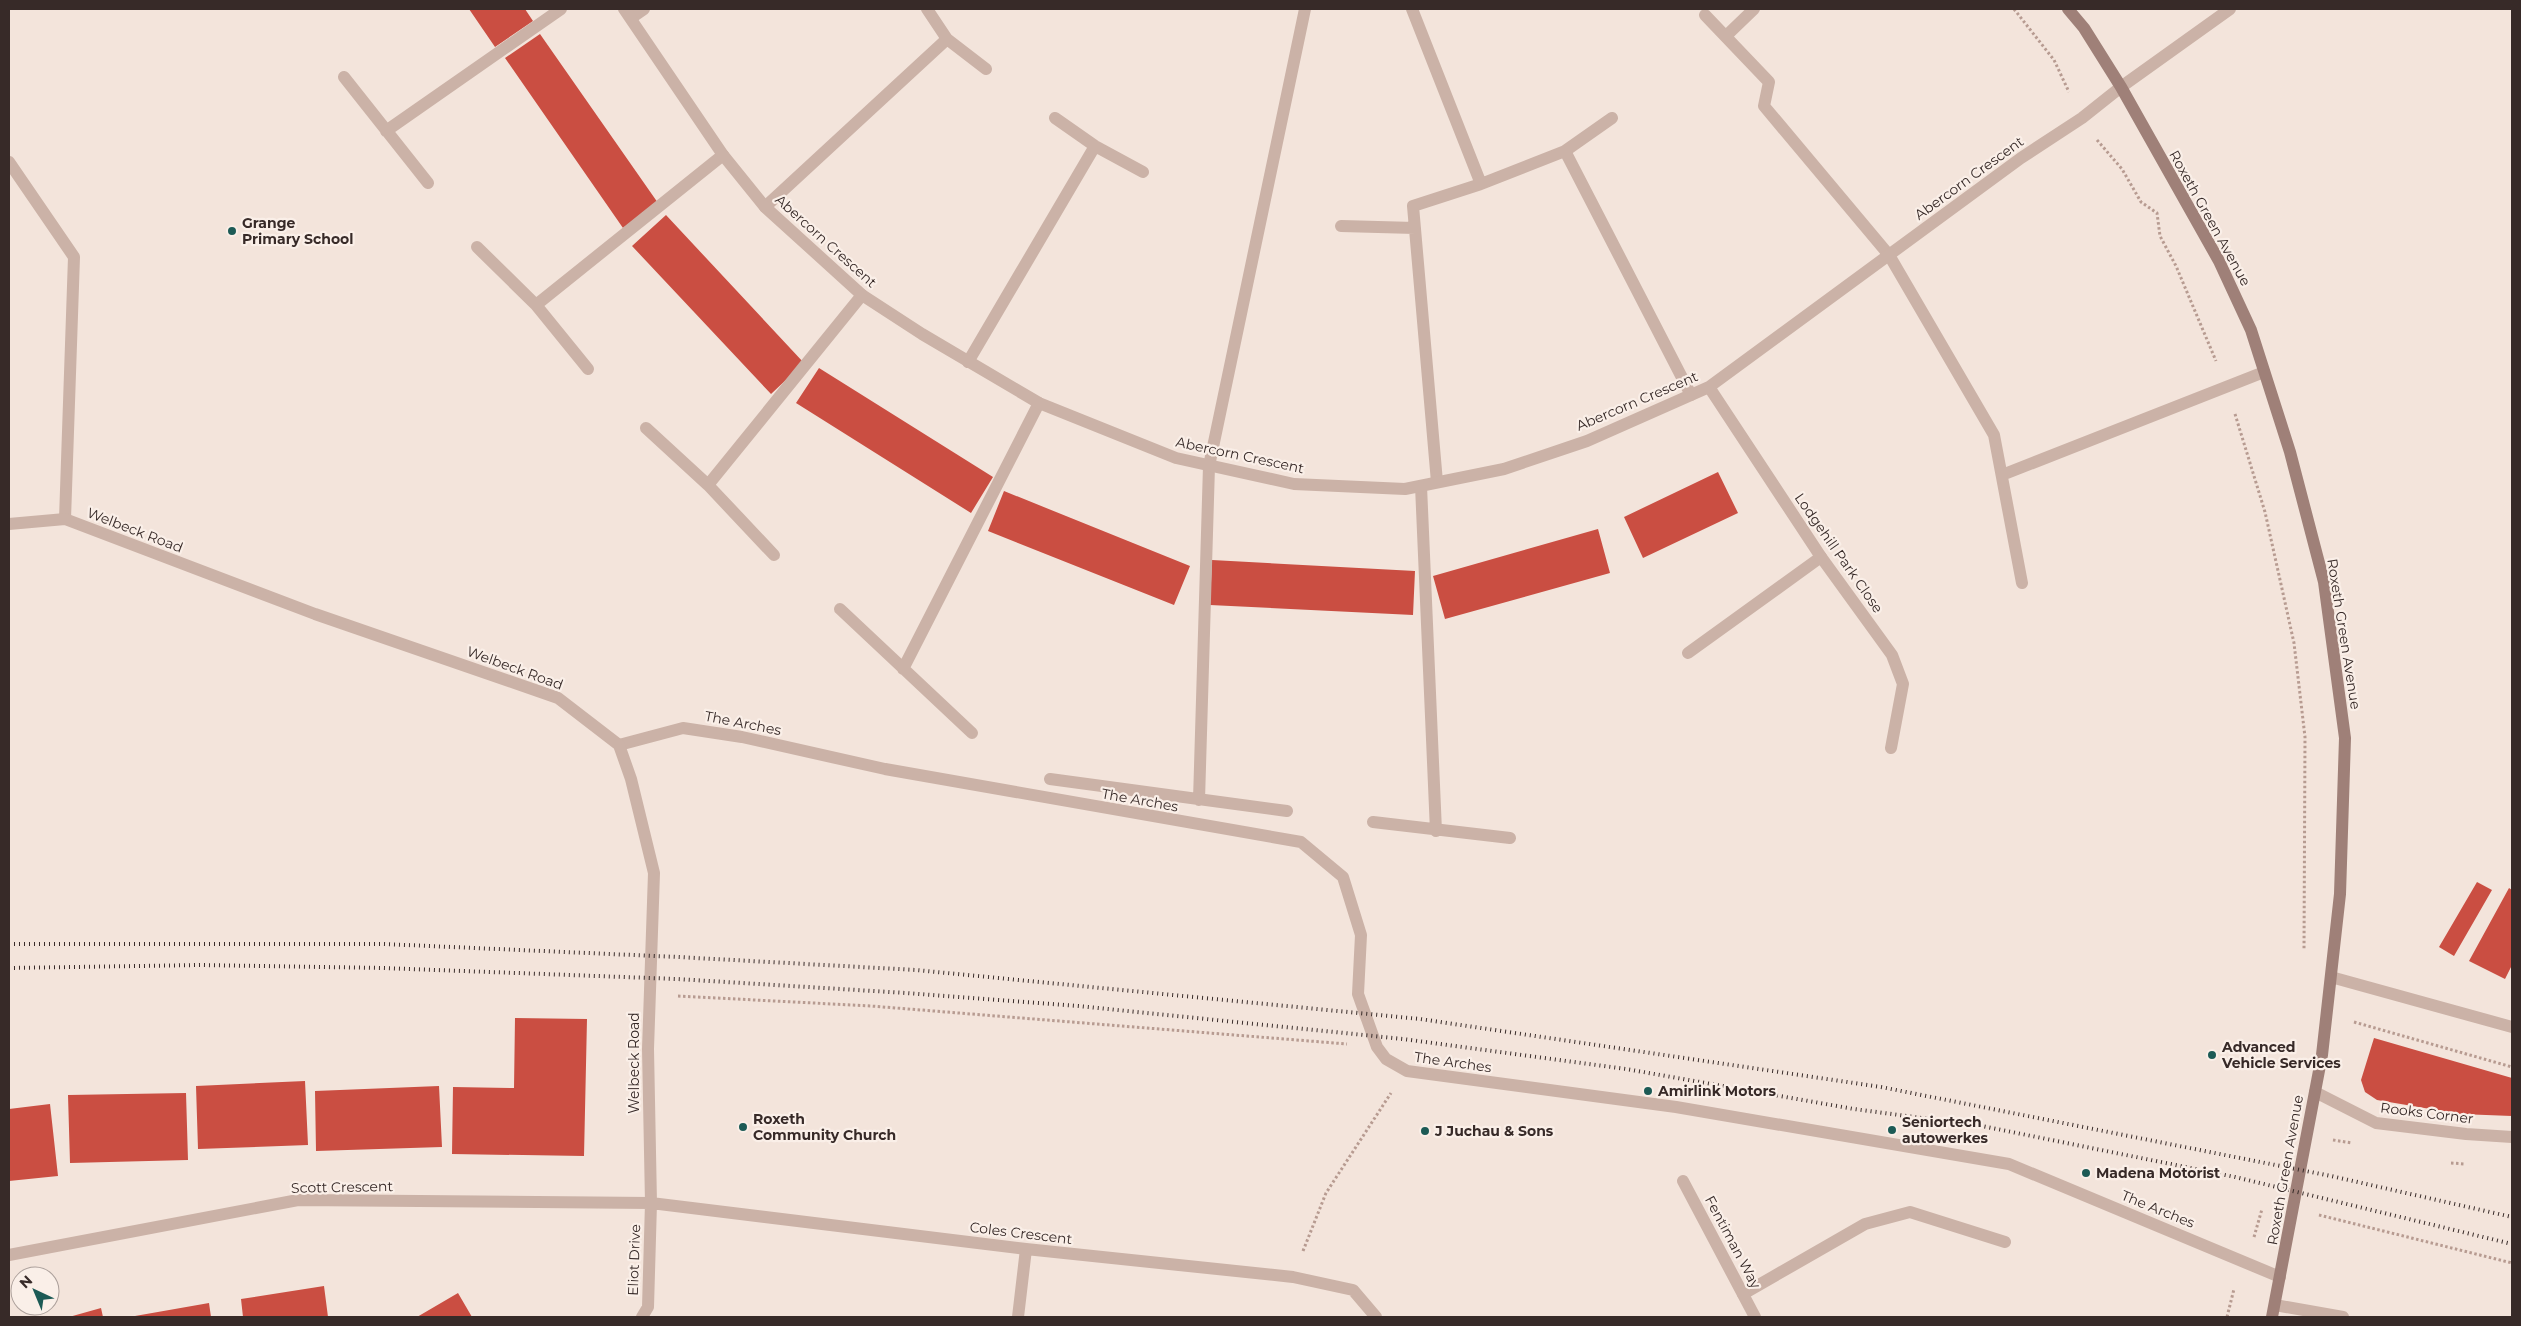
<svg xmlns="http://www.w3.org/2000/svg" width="2521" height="1326" font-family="Montserrat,sans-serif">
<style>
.building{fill:#ca4e42}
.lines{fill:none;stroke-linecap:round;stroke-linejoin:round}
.path{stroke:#b79b91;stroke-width:3;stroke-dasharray:2.5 2.5;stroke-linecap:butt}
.lane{stroke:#cbb2a7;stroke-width:12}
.street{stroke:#cbb2a7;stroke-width:12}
.secondary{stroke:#9f8078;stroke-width:12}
.rail{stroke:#372a28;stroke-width:4;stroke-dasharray:1 4;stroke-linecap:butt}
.poi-dot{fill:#1c5a55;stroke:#faefe8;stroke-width:2}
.labels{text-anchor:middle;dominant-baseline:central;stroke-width:4.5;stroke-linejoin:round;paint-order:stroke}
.street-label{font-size:14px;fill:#372a28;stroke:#faefe8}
.poi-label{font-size:14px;font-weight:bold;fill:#372a28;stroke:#faefe8;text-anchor:start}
</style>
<rect width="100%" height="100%" fill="#f3e4db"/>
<path class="building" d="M469,9H525L533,21L495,47Z
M540,34L658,203L623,228L505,58Z
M666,215L804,363L771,394L632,246Z
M819,368L993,477L971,513L796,403Z
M1718,472L1738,513L1643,558L1624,517Z
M1004,491L1190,566L1174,605L988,531Z
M1598,529L1610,573L1445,619L1433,576Z
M1212,560L1415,571L1413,615L1210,605Z
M2477,882L2492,890L2454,956L2439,947Z
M2509,888L2512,890V965L2505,979L2469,961Z
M515,1018L587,1019L584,1156L452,1154L453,1087L514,1088Z
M2374,1038L2512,1078V1116L2460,1114L2377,1100L2365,1092L2361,1080Z
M305,1081L308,1145L198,1149L196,1086Z
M439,1086L442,1147L316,1151L315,1091Z
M186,1093L188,1160L70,1163L68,1095Z
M50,1104L58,1176L9,1181V1109Z
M324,1286L328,1317H243L241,1299Z
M458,1293L472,1317H417Z
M209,1303L211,1317H135V1316Z
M101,1308L103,1317H69Z"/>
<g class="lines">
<path class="path" d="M2014,9L2054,60L2069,92
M2097,140L2122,169L2141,202L2157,213L2160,236L2176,266L2216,361
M2235,414L2265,512L2294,643L2305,737L2304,949
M678,996L871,1006L1347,1044
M2354,1022L2512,1067
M2333,1140L2352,1143
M2451,1163L2465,1164
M2319,1215L2512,1263
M2254,1237L2262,1209
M1303,1251L1326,1193L1391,1093
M2227,1317L2234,1289"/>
<path class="lane" d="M927,9L947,39L986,69
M1412,9L1481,184
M1705,15L1769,82L1764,106L1889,255L1994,435L2022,583
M631,18L644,9
M1726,36L1754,9
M344,77L428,183
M1055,118L1095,146L1143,172
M386,131L561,9
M1565,151L1691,395
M9,162L74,257L65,519
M765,207L947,39
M1341,226L1415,228
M477,247L536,305L588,369
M536,305L723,155
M968,362L1095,146
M646,428L708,485L774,555
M2002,475L2264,372
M1437,482L1413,206L1481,184L1565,151L1612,118
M708,485L862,295
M1421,486L1436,831
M840,609L972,733
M1688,653L1821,557
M903,669L1039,403
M619,745L683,728L742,737L885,769L1301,842L1343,877L1361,935L1358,994L1377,1047L1386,1059L1407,1071L1676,1107L2009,1164L2280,1277
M1050,779L1287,811
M1199,800L1209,466L1305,9
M1373,822L1510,838
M2331,977L2512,1027
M1743,1294L1865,1224L1910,1212L2005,1242
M2275,1305L2343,1317"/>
<path class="street" d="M624,9L723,155L765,207L862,295L922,334L1039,403L1176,458L1294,484L1405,489L1504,469L1587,441L1709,387L2021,158L2082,118L2121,87L2230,9
M1709,387L1821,557L1892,655L1903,684L1891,748
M9,524L65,519L315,614L558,698L619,745L631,779L654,873L648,1049L651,1203L648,1307L642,1317
M2315,1092L2376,1123L2466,1134L2512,1137
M1683,1181L1755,1317
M9,1255L298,1200L651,1203L1026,1249L1293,1277L1353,1290L1376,1317
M1018,1317L1026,1249"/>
<path class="secondary" d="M2068,9L2084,28L2121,87L2219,261L2251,330L2290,452L2324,582L2345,738L2340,894L2322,1055L2272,1317"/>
<path class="rail" d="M9,944H384L678,957L916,970L1420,1019L1881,1087L2331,1176L2512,1217
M9,968L201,965L383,968L677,979L906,993L1078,1006L1403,1039L1626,1069L1854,1109L1982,1126L2235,1177L2512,1244"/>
</g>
<g class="poi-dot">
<circle cx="232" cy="231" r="5"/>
<circle cx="2212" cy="1055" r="5"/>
<circle cx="1648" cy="1091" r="5"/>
<circle cx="743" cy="1127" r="5"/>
<circle cx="1892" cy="1130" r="5"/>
<circle cx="1425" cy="1131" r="5"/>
<circle cx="2086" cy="1173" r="5"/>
</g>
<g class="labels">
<g class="street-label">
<text transform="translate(1969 178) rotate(-36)">Abercorn Crescent</text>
<text transform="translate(2210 218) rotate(61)">Roxeth Green Avenue</text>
<text transform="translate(826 241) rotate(42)">Abercorn Crescent</text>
<text transform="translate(1637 401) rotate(-23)">Abercorn Crescent</text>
<text transform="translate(1240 455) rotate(12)">Abercorn Crescent</text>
<text transform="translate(135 530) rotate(21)">Welbeck Road</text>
<text transform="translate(1839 553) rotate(55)">Lodgehill Park Close</text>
<text transform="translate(2344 634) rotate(81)">Roxeth Green Avenue</text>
<text transform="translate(515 668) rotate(20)">Welbeck Road</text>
<text transform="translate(743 723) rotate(11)">The Arches</text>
<text transform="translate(1140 800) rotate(10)">The Arches</text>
<text transform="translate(1453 1062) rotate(8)">The Arches</text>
<text transform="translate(634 1063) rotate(-90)">Welbeck Road</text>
<text transform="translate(2427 1113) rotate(7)">Rooks Corner</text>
<text transform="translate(2285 1170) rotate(-80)">Roxeth Green Avenue</text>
<text transform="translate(342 1187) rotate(-1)">Scott Crescent</text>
<text transform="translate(2158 1209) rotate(22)">The Arches</text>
<text transform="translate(1021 1233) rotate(7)">Coles Crescent</text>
<text transform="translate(1733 1242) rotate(62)">Fentiman Way</text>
<text transform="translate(634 1260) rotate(-88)">Eliot Drive</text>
</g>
<g class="poi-label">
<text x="242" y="223">Grange<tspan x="242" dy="16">Primary School</tspan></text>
<text x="2222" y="1047">Advanced<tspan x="2222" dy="16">Vehicle Services</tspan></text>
<text x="1658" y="1091">Amirlink Motors</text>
<text x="753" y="1119">Roxeth<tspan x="753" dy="16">Community Church</tspan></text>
<text x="1902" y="1122">Seniortech<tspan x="1902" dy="16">autowerkes</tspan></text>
<text x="1435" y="1131">J Juchau &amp; Sons</text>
<text x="2096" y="1173">Madena Motorist</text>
</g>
</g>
<rect width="2521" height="1326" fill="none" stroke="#372a28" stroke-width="20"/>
<g transform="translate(35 1291) rotate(316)"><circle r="24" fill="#faefe8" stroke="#aca09b"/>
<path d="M0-4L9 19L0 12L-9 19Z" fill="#1c5a55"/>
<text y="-8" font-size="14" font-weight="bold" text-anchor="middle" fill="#372a28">N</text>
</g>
</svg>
